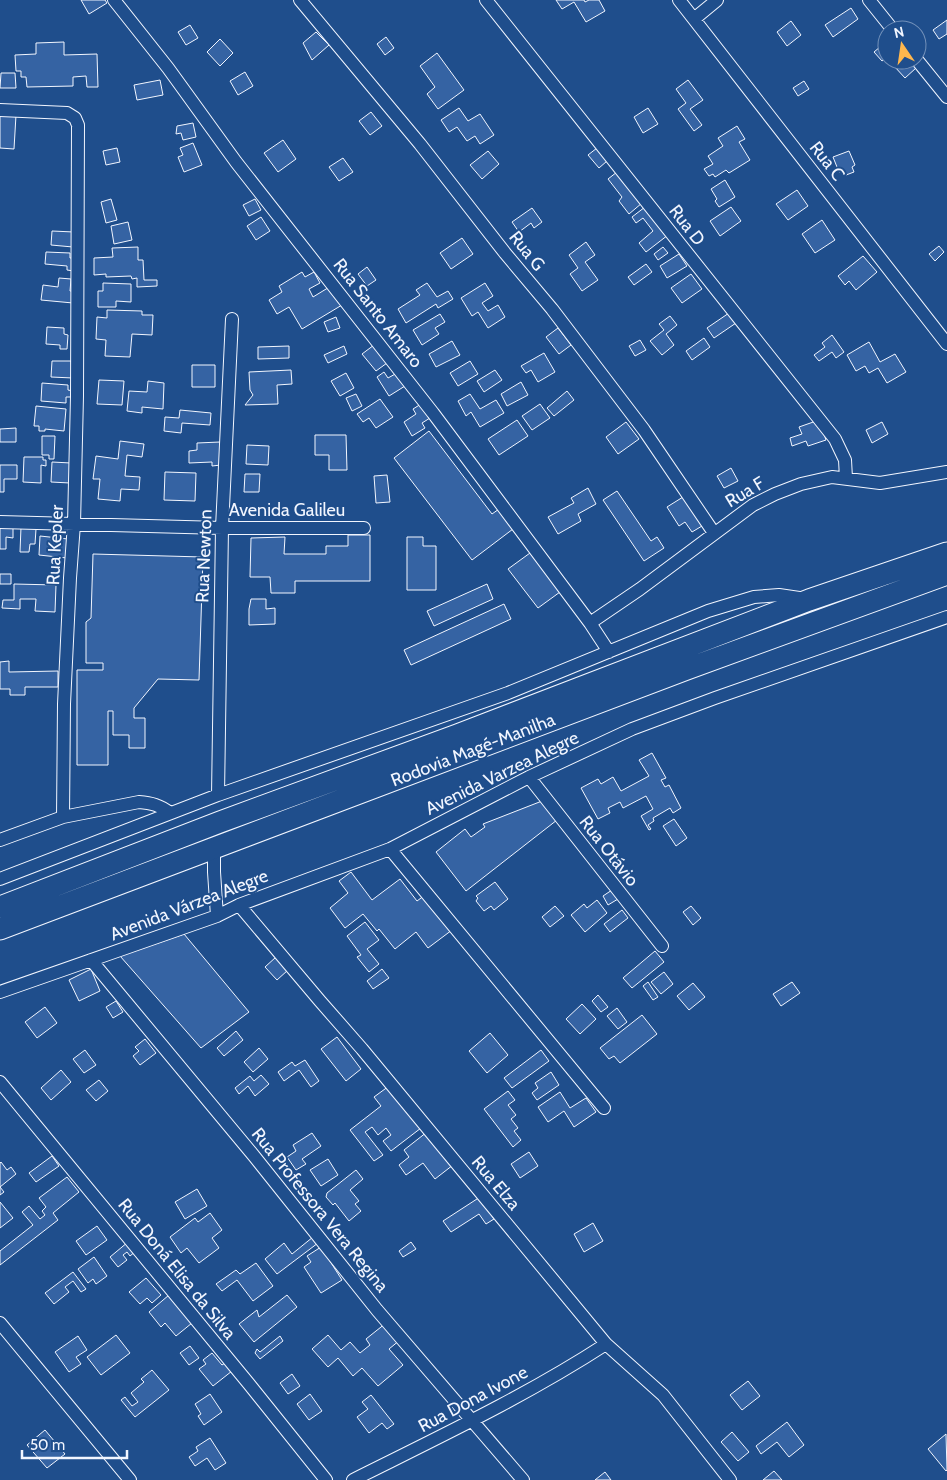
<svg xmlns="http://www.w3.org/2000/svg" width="947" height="1480" font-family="Cabin,sans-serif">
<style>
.building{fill:#3563a3;stroke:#f2f6ff}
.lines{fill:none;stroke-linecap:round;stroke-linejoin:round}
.minor-casing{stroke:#f2f6ff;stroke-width:14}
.trunk-casing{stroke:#f2f6ff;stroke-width:23}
.minor{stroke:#1f4e8c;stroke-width:12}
.trunk{stroke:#1f4e8c;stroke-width:21}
.labels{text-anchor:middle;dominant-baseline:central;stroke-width:4;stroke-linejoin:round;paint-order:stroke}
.street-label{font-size:18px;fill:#f2f6ff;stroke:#1f4e8c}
</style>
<rect width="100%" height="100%" fill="#1f4e8c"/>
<path class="building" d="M81,0H105L107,3L89,14Z
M556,0H584L585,2L589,0H599L605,11L586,22L574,2L562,9Z
M851,8L858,19L833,37L825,25Z
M947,20V34L939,39L933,30Z
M791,21L801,35L787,46L777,32Z
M190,25L198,38L186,45L178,32Z
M316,32L329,45L312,60L303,43Z
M386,37L394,48L385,55L377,44Z
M220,39L233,53L220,66L207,52Z
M887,41V57L882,61L874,52Z
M64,42V55L97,54L98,87H87L86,76L73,77V86L27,87L26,77H21V71H16L15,55L36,54V43Z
M437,53L464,90L438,109L427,94L435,87L420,66Z
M901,60H909L916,68L905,78L894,66Z
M245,72L253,86L238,95L230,81Z
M1,73H15L16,88H0Z
M160,80L163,95L137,100L134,85Z
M688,80L703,100L690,109L702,125L694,131L678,109L686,103L676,89Z
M804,81L809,89L798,96L793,88Z
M459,108L468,121L480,114L494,135L480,144L475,136L467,141L457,127L449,132L441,120Z
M648,108L658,124L643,133L634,117Z
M371,112L382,126L370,135L359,121Z
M0,114L16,115L14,149L0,148Z
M193,123L196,137L183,140L181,133L176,134L177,126Z
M737,126L745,139L739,142L750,160L729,173L726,170L715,177L713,174L709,176L704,169L713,164L708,156L723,146L718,138Z
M283,140L296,159L278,172L264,153Z
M193,143L202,165L184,172L178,157L183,155L180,148Z
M117,148L120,162L106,165L103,151Z
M597,148L607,161L599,168L588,155Z
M488,151L499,164L482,179L470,165Z
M849,151L855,165L852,167L854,172L846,175L844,170L839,172L833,157Z
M343,158L353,172L339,181L329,167Z
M617,172L642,203L629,214L619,201L622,197L608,179Z
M725,180L735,197L719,207L715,201L717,199L711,189Z
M797,190L808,206L788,220L776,204Z
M111,199L117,220L106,223L101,202Z
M255,199L261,210L249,216L243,205Z
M645,207L668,235L646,252L639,243L653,231L643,218L636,223L632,217Z
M731,207L741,221L720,236L710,221Z
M532,208L542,222L534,228L531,223L519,232L512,222Z
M261,217L270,231L256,240L247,226Z
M822,220L835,240L815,253L802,234Z
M128,222L132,240L114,244L111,226Z
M52,231L74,232L73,247L51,245Z
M462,238L473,254L451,269L440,253Z
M586,242L595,255L585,262L598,280L582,291L570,274L578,268L569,255Z
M939,246L944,252L935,261L929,254Z
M138,247V260H143L144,280H157V286L137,287V278L132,279L131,276L106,277V274L94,275V258L113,257L112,248Z
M663,247L668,253L658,260L654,254Z
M46,252L70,253V258H75L74,271L67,270V266L45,264Z
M679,254L687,266L667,278L660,266Z
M863,256L877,272L856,290L849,281L845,285L838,276Z
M646,264L652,272L634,285L628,277Z
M367,267L376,280L367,286L358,274Z
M302,272L305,277L314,272L320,283L309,289L313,297L331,286L342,305L302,329L289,307L277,314L269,300L282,292L279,286Z
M691,274L702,289L682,303L671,288Z
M59,278L71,279L70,291H74L73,303L41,300L43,285L58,287Z
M103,283L131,284V302L116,301V307H98V291H103Z
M427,283L437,297L448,291L453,299L438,308L436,304L406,323L398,309L420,295L416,290Z
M485,283L493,296L482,303L488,311L498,305L505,317L488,328L478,312L472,316L461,298Z
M107,310L142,311V315H153L152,335L132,334L130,357L105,356L106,340L96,339L97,317L107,318Z
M729,313L736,323L714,338L707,328Z
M440,314L445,322L435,328L439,334L422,345L413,330Z
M670,316L677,325L666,334L674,345L662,355L650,341L664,330L659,324Z
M336,317L340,328L328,332L324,322Z
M47,327L64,328V334L68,335L67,349H60V345L46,344Z
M558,328L571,345L559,354L546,337Z
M832,335L844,352L836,358L832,352L819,361L814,355L825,347L822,343Z
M704,338L710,347L692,360L686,351Z
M640,340L646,350L635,356L629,346Z
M452,341L460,355L436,367L429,354Z
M869,342L880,362L895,354L906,372L887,383L878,368L869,373L865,366L856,371L847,355Z
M374,345L387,363L376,371L362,354Z
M289,346V358L258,359V347Z
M344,346L347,354L328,363L324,355Z
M544,353L555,372L538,382L531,370L526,373L521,366Z
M52,361H71L73,378L51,377Z
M470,361L478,374L458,386L450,373Z
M192,365H215V387H192Z
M291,370L292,384L277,385L278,404L245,405L253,395L250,390L249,372Z
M495,370L502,380L484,392L477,381Z
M384,372L388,378L397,373L405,386L389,396L377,377Z
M346,373L354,388L340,396L331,381Z
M99,380L124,381L122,405L97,404Z
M148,381L164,383L163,409L142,407V413L127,411L129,391L147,392Z
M521,382L528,395L507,406L501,394Z
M42,383L68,385V390L73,391V397H66V403L41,401Z
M567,391L574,400L554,416L547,408Z
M356,394L362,406L352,411L346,398Z
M470,394L480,409L496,400L504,413L480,427L471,412L466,416L458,401Z
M380,399L393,417L376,428L369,418L363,422L357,414Z
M421,404L430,418L422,423L425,428L412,436L404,422L416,414L413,409Z
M540,404L550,418L532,430L522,416Z
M36,406L66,409L64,431L45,429V431H39V426H34Z
M180,410L211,413L210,425L182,423L181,433L164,431L165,417L179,418Z
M517,420L528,436L499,455L488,439Z
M819,420L826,440L808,446L806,441L792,446L790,438L802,434L799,427Z
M626,422L639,439L618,454L606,437Z
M882,422L888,434L872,443L866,430Z
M16,428V442H0V429Z
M429,431L492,514L499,509L513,529L472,560L394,458Z
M315,435H346L347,470H329V455H315Z
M42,436H55L54,459H49V455H42Z
M120,441L144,444L142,457L127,455L125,476L140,477L139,490L121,489L120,501L98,499L100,479H93L96,456L118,459Z
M220,442L221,465L212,466V462L189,463V451L197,450V443Z
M247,445L269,446L268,465L246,464Z
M24,457H43V460H46V466L41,465V483L23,482Z
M52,462L71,463L70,483L51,482Z
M0,465H17V479H4V492H0Z
M731,468L738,481L724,488L717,476Z
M165,472L196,473L195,501L164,500Z
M245,474H260L259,492H244Z
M387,475L390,502L376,503L374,476Z
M588,488L596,504L578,514L581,521L558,534L548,517L574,503L571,498Z
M617,491L651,541L657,537L664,548L644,561L603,500Z
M683,497L702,526L692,532L685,522L679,526L667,507Z
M0,526L13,527V538L6,537V549H0Z
M21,527L36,529L35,544H30L29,552H20Z
M348,535H370V581H295V593H271L270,577H250L251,538L285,537L284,554H326V546H348Z
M40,536L68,539L67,558L39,555Z
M407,537H423V546H436V590H407Z
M530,553L560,592L538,608L508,569Z
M93,554L203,557L199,680L158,679L134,708V718H145V748H129V735H113V711H108V765H77V670H103V663H86V622L91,618Z
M0,574H11V584H0Z
M14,584L56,585L55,612L35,611L36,599H20V609L2,608L3,600H14Z
M487,584L493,599L434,626L427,611Z
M251,599H266V609L275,608V624L249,625V609Z
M504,604L511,619L411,665L404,650Z
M9,661V672L58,671V687H25V695H10V689H0V662Z
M652,753L666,778L661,780L665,787L669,785L681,808L673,813L670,808L653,818L654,821L648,825L651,829L649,830L641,816L653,809L646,796L623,808L620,802L608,808L610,813L598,819L581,788L598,779L601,784L613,777L621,791L649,776L639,760Z
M542,801L557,820L466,891L436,852L465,829L471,837L485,827L483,824Z
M674,819L687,838L676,846L663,826Z
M351,872L372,900L400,879L417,901L425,895L452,930L428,948L416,932L395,949L379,929L377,931L363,914L345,928L330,908L348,893L339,881Z
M495,882L508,899L494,910L491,906L484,911L476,901L478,898L476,896Z
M612,890L618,899L608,905L603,896Z
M597,900L607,913L585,932L571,915L584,904L587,908Z
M555,906L564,916L550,927L542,917Z
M691,906L701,918L693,925L683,912Z
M622,910L628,918L610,932L604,924Z
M365,922L379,940L367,949L379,964L369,972L357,957L361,955L347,936Z
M184,934L249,1012L201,1048L120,956Z
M655,951L664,962L632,988L623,978Z
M276,957L288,970L277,980L265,967Z
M91,969L100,991L79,1001L69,980Z
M382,969L389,978L373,989L367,981Z
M664,972L673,984L661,994L651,982Z
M648,982L658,997L653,1000L643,986Z
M792,982L800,993L781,1006L773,994Z
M693,983L705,997L689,1010L677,996Z
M598,995L608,1007L601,1012L592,1001Z
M116,1001L123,1012L113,1018L106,1007Z
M582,1004L596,1019L580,1034L566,1019Z
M45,1007L57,1023L37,1038L25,1022Z
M617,1008L627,1022L618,1029L607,1016Z
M642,1015L657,1034L620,1063L614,1056L609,1059L600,1048Z
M236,1031L243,1040L224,1056L217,1048Z
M490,1033L508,1055L487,1073L469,1051Z
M337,1037L361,1069L346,1081L321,1049Z
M145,1039L156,1053L140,1065L133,1056L139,1051L135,1047Z
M259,1048L268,1059L253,1072L244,1062Z
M85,1050L96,1065L84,1073L73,1059Z
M541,1050L549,1061L512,1088L504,1078Z
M305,1060L319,1081L311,1087L299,1070L284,1081L278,1072L292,1062L295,1066Z
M61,1070L71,1082L51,1100L41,1088Z
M551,1072L559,1085L537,1100L532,1093L538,1088L535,1083Z
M261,1075L269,1084L255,1096L248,1086L239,1094L235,1088L250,1076L254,1081Z
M99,1080L108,1091L96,1101L86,1090Z
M389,1086L421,1128L391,1151L383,1141L391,1135L386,1128L378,1135L372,1127L365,1132L383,1155L374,1161L350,1130L381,1106L374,1097Z
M508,1091L515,1100L508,1105L516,1115L511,1119L518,1128L514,1131L521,1140L513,1147L484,1109Z
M560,1092L570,1108L586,1098L596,1112L574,1127L564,1111L548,1122L538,1107Z
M427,1132L453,1165L435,1179L423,1163L406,1175L399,1165L409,1157L404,1150Z
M312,1133L321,1146L302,1159L306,1164L296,1170L287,1157L296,1151L293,1145Z
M529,1152L538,1166L520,1178L511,1164Z
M52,1156L59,1166L36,1182L29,1173Z
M328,1159L338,1175L321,1186L310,1170Z
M1,1162L7,1170L11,1167L16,1174L0,1187L4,1192L0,1195V1163Z
M356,1170L363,1179L350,1190L359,1201L355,1204L361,1211L349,1221L335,1203L333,1205L326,1197L327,1193Z
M67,1177L79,1192L53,1213L58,1220L0,1265V1251L33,1225L22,1212L29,1206L40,1219L45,1215L42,1211L46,1207L39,1198Z
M197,1189L207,1206L185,1219L175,1202Z
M480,1197L494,1219L486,1224L479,1214L451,1232L443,1221Z
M0,1202L13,1218L0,1228Z
M210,1213L222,1230L212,1238L219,1248L199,1263L187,1248L181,1253L170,1237L195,1218L198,1222Z
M593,1223L603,1241L584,1252L574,1234Z
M97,1226L107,1240L86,1255L76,1241Z
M313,1237L318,1243L277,1274L265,1259L284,1243L292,1254Z
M128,1242L136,1251L130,1256L127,1252L123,1255L127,1260L118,1267L110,1257Z
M411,1242L416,1249L403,1257L399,1251Z
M321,1247L342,1280L321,1293L304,1267L311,1262L307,1256Z
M94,1257L107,1276L96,1284L93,1279L88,1283L78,1269Z
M256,1263L273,1286L253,1301L237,1280L222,1291L216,1284L236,1270L240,1274Z
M73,1272L86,1289L81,1292L73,1281L65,1287L69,1292L54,1304L45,1293Z
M146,1278L161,1295L152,1303L147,1298L140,1304L129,1292Z
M169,1295L192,1323L176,1336L165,1323L161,1327L149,1312Z
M287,1295L297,1307L254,1342L239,1324L257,1310L259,1317Z
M386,1323L400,1340L389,1349L403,1365L378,1386L362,1368L353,1376L338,1358L328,1367L312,1349L328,1335L341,1350L350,1342L360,1353L370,1345L366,1339Z
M116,1335L130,1353L101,1375L87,1357Z
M78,1336L87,1350L76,1357L81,1364L69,1372L55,1352Z
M280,1336L283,1341L260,1359L255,1353L257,1349L260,1352Z
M190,1346L199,1358L189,1365L180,1353Z
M212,1353L222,1365L225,1363L232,1371L213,1386L199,1369L206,1364L203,1360Z
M152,1370L169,1390L135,1417L121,1400L125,1397L132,1406L138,1402L131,1393L144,1382L141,1379Z
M292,1374L300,1386L288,1394L280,1383Z
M748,1381L760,1396L742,1410L730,1395Z
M210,1394L222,1412L204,1425L198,1416L201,1414L195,1404Z
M310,1394L322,1411L309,1420L297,1404Z
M371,1395L394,1424L387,1429L382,1423L369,1433L357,1417L368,1409L362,1402Z
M787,1422L804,1445L789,1457L777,1442L761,1454L756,1446Z
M45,1430L65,1454L47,1468L27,1445Z
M732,1432L749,1452L738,1461L721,1442Z
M946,1434L947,1470L946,1471L928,1449Z
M210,1438L226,1463L215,1470L207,1458L195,1466L189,1457L198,1451L196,1447Z
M774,1471L782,1480H763Z
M605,1472L611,1480H595Z"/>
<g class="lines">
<g class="minor-casing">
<path id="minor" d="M114,0L168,68L236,162L433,413L590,623L609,652
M300,0L420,144L505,253L552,309L644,430L714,533
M486,0L835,439L845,460L846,478
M679,0L947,344
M869,0L893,30
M694,19L717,0
M917,60L947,97
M0,110L67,113L75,118L78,125L77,396L74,524L70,578L64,704L63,817L139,802C151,803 160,805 170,813
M0,522L222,528H364
M590,623L640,589L753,505L775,494L801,484L832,477L880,483L947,472
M529,777L662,946
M218,795L222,528L232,319
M0,840L63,817
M214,847V872L217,916
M390,849L604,1108
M0,879L218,795L508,693L708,611L754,597L779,595L806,599
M239,905L320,1001L362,1049L606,1344L663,1395L730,1480
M91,960L254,1156L377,1310L523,1480
M0,992L217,916L239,905L390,849L529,777L632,729L715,698L947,617
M0,1082L249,1384L326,1480
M0,1323L130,1480
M353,1480C439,1437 526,1396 606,1344"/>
</g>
<g class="trunk-casing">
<path id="trunk" d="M0,907L220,822L457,735L809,600L947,553
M0,929L687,669L947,574"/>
</g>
<use href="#minor" class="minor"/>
<use href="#trunk" class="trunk"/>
</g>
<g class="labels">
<g class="street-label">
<text transform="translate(827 161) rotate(52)">Rua C</text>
<text transform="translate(687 225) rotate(52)">Rua D</text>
<text transform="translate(527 251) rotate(51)">Rua G</text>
<text transform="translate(378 313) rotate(52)">Rua Santo Amaro</text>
<text transform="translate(745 492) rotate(-31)">Rua F</text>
<text x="287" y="510">Avenida Galileu</text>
<text transform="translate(55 545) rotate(-87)">Rua Kepler</text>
<text transform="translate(204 556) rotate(-88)">Rua Newton</text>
<text transform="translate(473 750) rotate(-21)">Rodovia Magé-Manilha</text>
<text transform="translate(502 773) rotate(-26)">Avenida Varzea Alegre</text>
<text transform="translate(609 851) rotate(52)">Rua Otávio</text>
<text transform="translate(189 905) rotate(-21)">Avenida Várzea Alegre</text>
<text transform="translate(496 1183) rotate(50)">Rua Elza</text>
<text transform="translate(320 1210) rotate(51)">Rua Professora Vera Regina</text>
<text transform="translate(177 1269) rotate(51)">Rua Doná Elisa da Silva</text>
<text transform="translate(473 1399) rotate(-28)">Rua Dona Ivone</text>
</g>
</g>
<g transform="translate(902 45) rotate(347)"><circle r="24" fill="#1f4e8c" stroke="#7391ba"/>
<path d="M0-4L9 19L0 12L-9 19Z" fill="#ffb74d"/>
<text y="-8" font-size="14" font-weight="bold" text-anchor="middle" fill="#f2f6ff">N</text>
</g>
<path d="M22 1450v8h105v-8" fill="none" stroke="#f2f6ff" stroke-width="2.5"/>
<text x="30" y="1450" font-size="15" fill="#f2f6ff" stroke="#1f4e8c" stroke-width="4" paint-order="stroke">50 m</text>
</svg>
